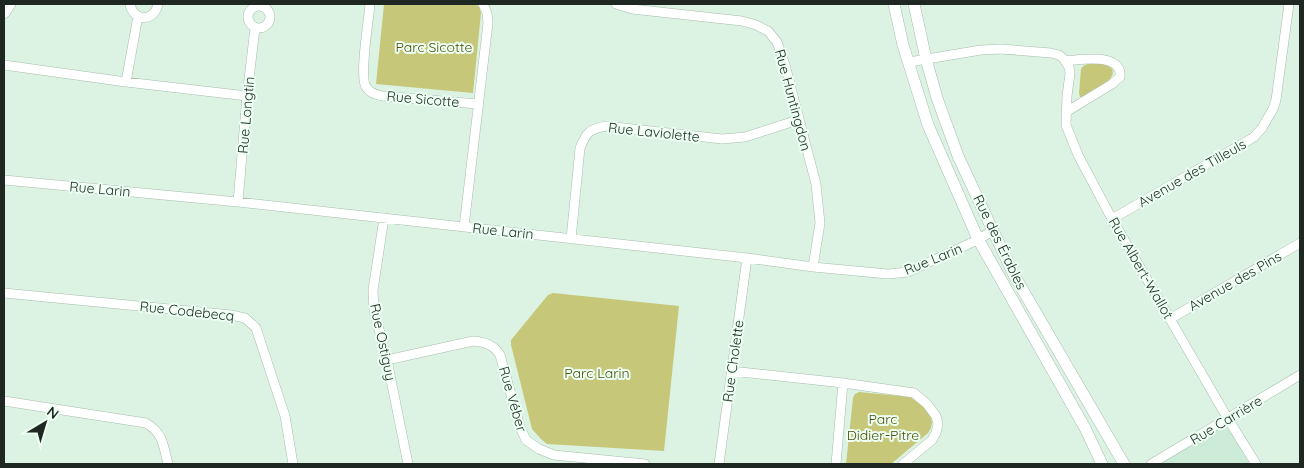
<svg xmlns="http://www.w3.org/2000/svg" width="1304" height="468" font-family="Quicksand,sans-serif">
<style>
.built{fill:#cdecd7}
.green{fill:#c7c779}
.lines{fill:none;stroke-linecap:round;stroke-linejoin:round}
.minor-casing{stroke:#a6bdad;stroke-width:10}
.tertiary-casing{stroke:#a6bdad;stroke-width:12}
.minor{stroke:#fff;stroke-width:9}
.tertiary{stroke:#fff;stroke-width:11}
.labels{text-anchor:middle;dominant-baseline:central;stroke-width:4;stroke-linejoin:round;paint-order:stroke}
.park-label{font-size:14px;fill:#504f0c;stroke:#ecfff2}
.street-label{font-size:14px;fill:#1e2721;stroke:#ecfff2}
</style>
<rect width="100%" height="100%" fill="#dcf3e3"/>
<path class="built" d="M1226,423L1249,464H1160Z"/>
<path class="green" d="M384,4H476L479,7L481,13L473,93L376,84Z
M1094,63C1100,63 1108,63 1112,69C1118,80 1090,93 1083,97H1080L1079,93L1081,69C1084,64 1088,64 1094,63Z
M553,293L679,306L664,451L547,444L541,439L532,429L511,345V340L548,295Z
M859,392L910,397L921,405L928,411L931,417L932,422L931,428L928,433L891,464H846L853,398L855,394Z"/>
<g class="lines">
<g class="minor-casing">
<path id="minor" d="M130,4C133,22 155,22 158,4
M370,4C369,19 359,76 366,87C370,93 375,94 382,96L478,104
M616,4L632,9L742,21L756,25L768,31L777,42L785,65L816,184L818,204L820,223L813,267
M248 17a11 11 0 1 1 22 0a11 11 0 1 1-22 0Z
M1065,61C1080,59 1123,53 1120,77L1112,84L1066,112
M909,62L981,50L1001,49L1051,53L1059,55L1064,59L1069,67L1070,73L1067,96L1066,125L1078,155L1112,219L1228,419L1256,464
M4,65L126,82L247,96
M126,82L138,16
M4,180L238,202L747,258L813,267L888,274L908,272L973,242L993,231
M238,202L247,96L255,28
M384,218L373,290L374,310L387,360L408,464
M1112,219L1244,143L1254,137L1262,128L1273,109L1276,100L1289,4
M464,227L488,23L487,13L483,4
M571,239L580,148C586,133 589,129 606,126L722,139L745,137L798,120
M4,293L231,315L245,318L256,328L285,416L293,464
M1170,319L1300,243
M387,360L473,341C485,342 494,345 500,355L520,427L526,440L539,449L554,455L645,464
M731,371L843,383L914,393L927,404L936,416L938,424L936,433L932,440L903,464
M4,401L146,423C164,434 163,445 168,464
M719,464L747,258
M836,464L843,383
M1151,464L1300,375"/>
</g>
<g class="tertiary-casing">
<path id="tertiary" d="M894,4L903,45L928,125L978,239L1085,428L1102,464
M914,4L926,59L937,98L958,156L978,199L1014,275L1124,464
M4,13L10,4"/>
</g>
<use href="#minor" class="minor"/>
<use href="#tertiary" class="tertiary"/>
</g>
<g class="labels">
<g class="park-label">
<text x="434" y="47">Parc Sicotte</text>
<text x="597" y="373">Parc Larin</text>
<text x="883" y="419">Parc<tspan x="883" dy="16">Didier-Pitre</tspan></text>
</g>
<g class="street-label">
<text transform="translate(423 99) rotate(5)">Rue Sicotte</text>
<text transform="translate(793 100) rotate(75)">Rue Huntingdon</text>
<text transform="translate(246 115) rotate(-85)">Rue Longtin</text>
<text transform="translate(654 132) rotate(6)">Rue Laviolette</text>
<text transform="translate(1192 173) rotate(-30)">Avenue des Tilleuls</text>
<text transform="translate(100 189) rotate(5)">Rue Larin</text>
<text transform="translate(503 231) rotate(6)">Rue Larin</text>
<text transform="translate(1000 242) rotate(64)">Rue des Érables</text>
<text transform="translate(933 259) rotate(-22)">Rue Larin</text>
<text transform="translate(1141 268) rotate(60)">Rue Albert-Wallot</text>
<text transform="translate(1235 281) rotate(-30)">Avenue des Pins</text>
<text transform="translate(187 311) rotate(6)">Rue Codebecq</text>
<text transform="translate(383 342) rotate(78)">Rue Ostiguy</text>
<text transform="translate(733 361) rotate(-82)">Rue Cholette</text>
<text transform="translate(513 399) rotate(74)">Rue Véber</text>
<text transform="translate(1226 420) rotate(-31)">Rue Carrière</text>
</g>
</g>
<rect width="1304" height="468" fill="none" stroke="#1e2721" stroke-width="10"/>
<g transform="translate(45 423) rotate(38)" stroke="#ecfff2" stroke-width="4" paint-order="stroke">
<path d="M0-4L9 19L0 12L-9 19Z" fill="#1e2721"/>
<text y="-8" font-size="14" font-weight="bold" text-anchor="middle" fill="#1e2721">N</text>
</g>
</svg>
